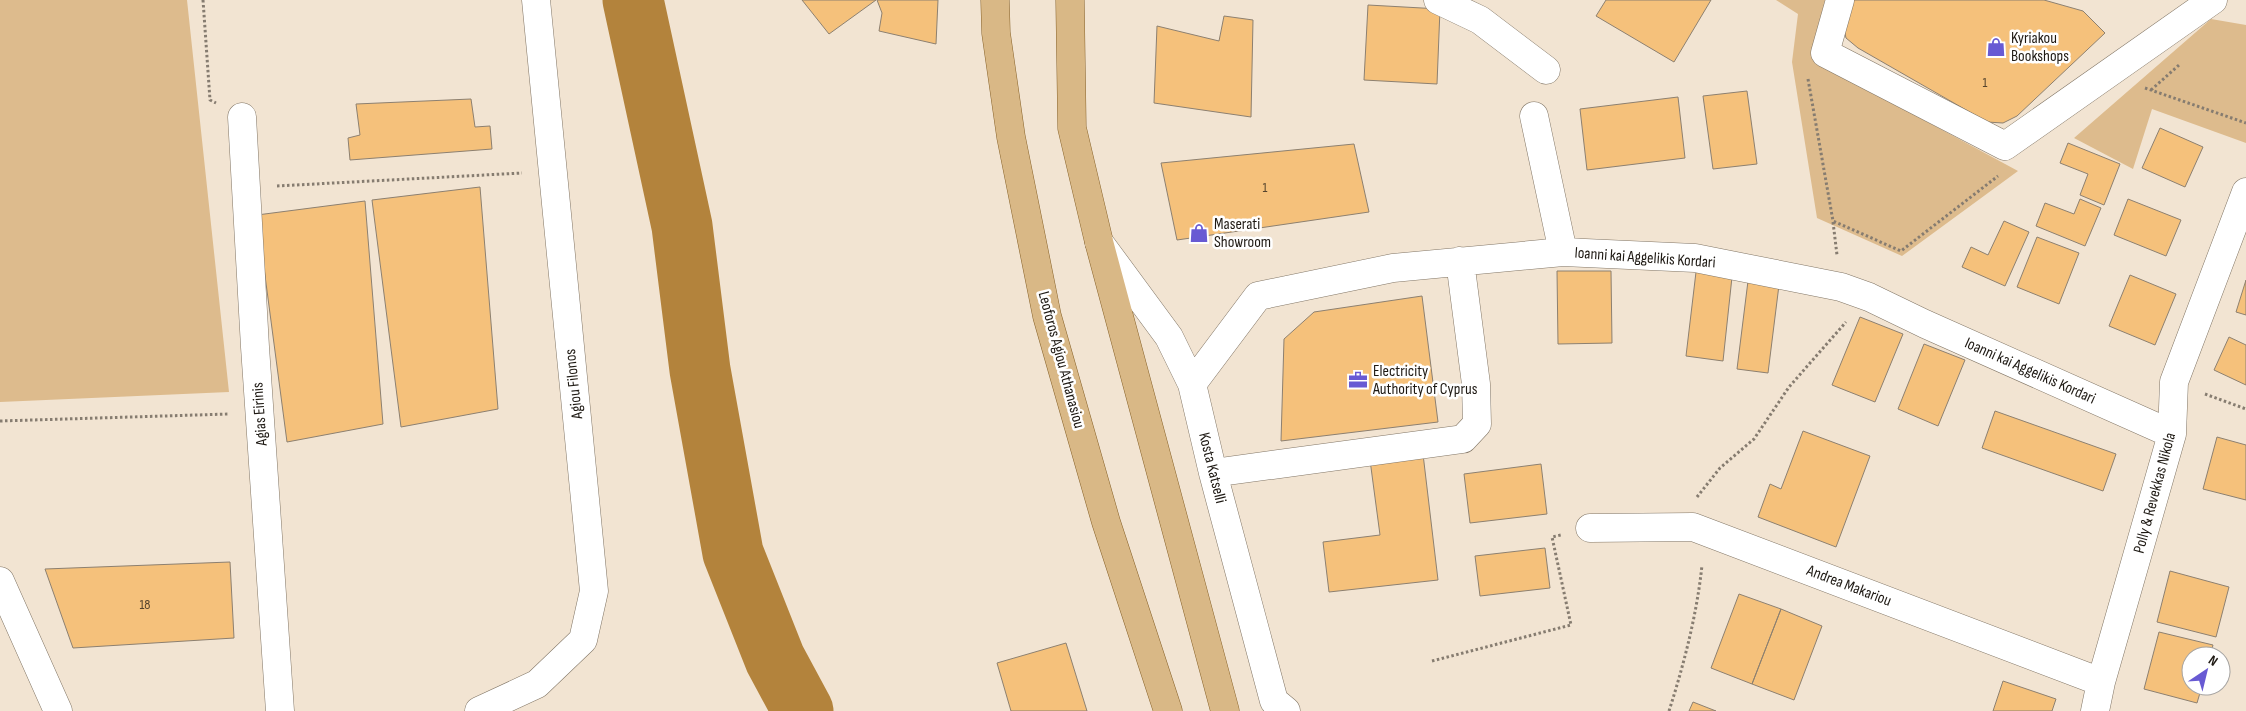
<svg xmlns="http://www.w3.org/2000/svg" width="2246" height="711" font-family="'Sofia Sans Condensed',sans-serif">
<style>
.green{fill:#ddbb8d}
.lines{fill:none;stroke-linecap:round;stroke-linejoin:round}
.river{stroke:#b3833c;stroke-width:61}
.building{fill:#f5c17b;stroke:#8d8070}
.minor-casing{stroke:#827666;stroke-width:29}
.major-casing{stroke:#87622a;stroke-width:29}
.path{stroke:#867c70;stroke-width:3;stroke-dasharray:2.5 2.5;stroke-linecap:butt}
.minor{stroke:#fff;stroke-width:28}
.major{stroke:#d9b886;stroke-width:28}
.labels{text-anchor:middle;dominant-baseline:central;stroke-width:5;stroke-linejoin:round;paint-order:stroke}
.number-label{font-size:14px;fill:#54432d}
.poi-label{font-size:16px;fill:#1e1913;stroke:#fff;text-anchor:start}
.street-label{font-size:16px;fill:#1e1913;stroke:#fff}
</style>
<rect width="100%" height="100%" fill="#f2e4d2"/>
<path class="green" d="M0,0H187L229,392L0,402Z
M1776,0H1825L1813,60L2018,171L1902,256L1817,218L1792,62L1798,14Z
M2211,19L2246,25V143L2152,109L2133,169L2074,138Z"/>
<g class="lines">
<path class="river" d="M633,0L682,226L700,370L733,553L775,659L803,711"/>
</g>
<path class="building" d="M802,0H876L829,34Z
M877,0H938L936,44L879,31L882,13Z
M1606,0H1711L1674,62L1596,16Z
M1849,0H2044L2083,11L2105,33L2017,116L2003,123L1987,122L1858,48L1846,38L1843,25Z
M1368,5L1440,9L1437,84L1364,80Z
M1224,16L1253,20L1251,117L1154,103L1157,26L1219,41Z
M1747,91L1757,164L1713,169L1703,96Z
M1678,97L1685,158L1587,170L1580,109Z
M471,99L475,127L490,126L492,149L350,160L348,138L360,135L356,104Z
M2160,128L2203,147L2185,187L2142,168Z
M2068,143L2120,164L2104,205L2080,195L2088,174L2060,163Z
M1354,144L1369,212L1177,240L1161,163Z
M480,187L498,409L401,427L372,200Z
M2080,199L2101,208L2085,246L2036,226L2045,203L2074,214Z
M2128,199L2181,220L2166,256L2114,235Z
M365,201L383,424L287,442L257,215Z
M2004,221L2029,232L2005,286L1962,267L1971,247L1988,255Z
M2037,237L2079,253L2059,304L2017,287Z
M1557,271H1611L1612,343L1558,344Z
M1696,272L1732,277L1723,361L1686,356Z
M2130,275L2176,294L2155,345L2109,326Z
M2246,280V315L2236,312Z
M1748,281L1779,285L1768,373L1737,369Z
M1422,296L1438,422L1281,441L1284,339L1314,312Z
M1860,317L1903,334L1875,402L1832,385Z
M2229,337L2246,345V385L2214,370Z
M1924,344L1965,360L1938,426L1898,409Z
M1995,411L2116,454L2103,491L1982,448Z
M1803,431L1870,456L1836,547L1758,517L1770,484L1781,489Z
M2217,437L2246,445V500L2203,489Z
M1423,454L1438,580L1329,592L1323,542L1380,535L1370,460Z
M1541,464L1547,514L1470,523L1464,474Z
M1545,548L1550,588L1480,596L1475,556Z
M230,562L234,638L73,648L45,569Z
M2170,571L2229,587L2216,637L2157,622Z
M1739,594L1781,609L1752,684L1711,668Z
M1781,609L1822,626L1794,700L1752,684Z
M2159,632L2213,645L2210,656H2191V686H2202L2197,703L2144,689Z
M1066,643L1087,711H1011L997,663Z
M2003,681L2056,699L2052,711H1993Z
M1693,702L1716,711H1689Z"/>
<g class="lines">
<g class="minor-casing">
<path id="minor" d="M1438,0L1480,20L1546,70
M1840,0L1825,53L2005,146L2213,0
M1534,116L1563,252
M242,117L255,347L280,711
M1099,242L1169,337L1192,384L1213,473L1274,701L1286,711
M1192,384L1258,296L1393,268L1563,252L1695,258L1841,287L1869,297L1925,324L2172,434
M1213,473L1463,439L1477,424L1476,384L1460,261
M1590,528L1693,527L2101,682
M0,581L58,711
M479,711L537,684L583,640L594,591L536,0
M2095,711L2101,682L2172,434L2174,382L2246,192"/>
</g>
<g class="major-casing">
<path id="major" d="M995,0L996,33L1011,137L1047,316L1106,522L1168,711
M1070,0L1072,128L1099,242L1225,711"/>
</g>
<path class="path" d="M203,0L210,100L216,103
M1808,79L1833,221L1901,251L1998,176
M2145,88L2246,123
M2151,90L2179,65
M277,186L522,173
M1833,222L1837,255
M2205,394L2246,409
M0,421L229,414
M1697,497L1720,468L1754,439L1789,387L1846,322
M1432,661L1571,625L1552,537L1561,535
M1669,711C1684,664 1697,614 1702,565"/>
<use href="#minor" class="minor"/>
<use href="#major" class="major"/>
</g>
<defs>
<g id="shop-bare" transform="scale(1.5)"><path d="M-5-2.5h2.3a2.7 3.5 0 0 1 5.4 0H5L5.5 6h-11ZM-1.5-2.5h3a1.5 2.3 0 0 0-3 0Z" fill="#685ad3" stroke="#fff" stroke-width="2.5" paint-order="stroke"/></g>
<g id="office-bare" transform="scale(1.5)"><path d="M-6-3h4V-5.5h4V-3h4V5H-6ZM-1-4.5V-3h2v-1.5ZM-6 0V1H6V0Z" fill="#685ad3" stroke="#fff" stroke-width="2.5" paint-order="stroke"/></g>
</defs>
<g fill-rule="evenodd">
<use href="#shop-bare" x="1996" y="47"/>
<use href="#shop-bare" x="1199" y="233"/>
<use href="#office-bare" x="1358" y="380"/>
</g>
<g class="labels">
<g class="number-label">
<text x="1985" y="82">1</text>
<text x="1265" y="187">1</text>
<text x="145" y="604">18</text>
</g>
<g class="poi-label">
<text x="2011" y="38">Kyriakou<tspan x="2011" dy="18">Bookshops</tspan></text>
<text x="1214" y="224">Maserati<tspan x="1214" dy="18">Showroom</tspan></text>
<text x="1373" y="371">Electricity<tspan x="1373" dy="18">Authority of Cyprus</tspan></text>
</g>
<g class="street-label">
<text transform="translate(1645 258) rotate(4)">Ioanni kai Aggelikis Kordari</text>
<text transform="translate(1061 360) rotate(75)">Leoforos Agiou Athanasiou</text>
<text transform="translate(2030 371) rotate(24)">Ioanni kai Aggelikis Kordari</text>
<text transform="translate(574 384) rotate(-96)">Agiou Filonos</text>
<text transform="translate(260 414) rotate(-94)">Agias Eirinis</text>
<text transform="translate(1212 468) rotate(76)">Kosta Katselli</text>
<text transform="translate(2155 493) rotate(-75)">Polly &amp; Revekkas Nikola</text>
<text transform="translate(1849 586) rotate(21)">Andrea Makariou</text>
</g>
</g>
<g transform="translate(2206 671) rotate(35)"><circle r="24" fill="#ffffff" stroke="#a5a3a1"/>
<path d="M0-4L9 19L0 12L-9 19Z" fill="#685ad3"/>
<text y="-8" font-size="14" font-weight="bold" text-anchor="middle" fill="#1e1913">N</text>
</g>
</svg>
